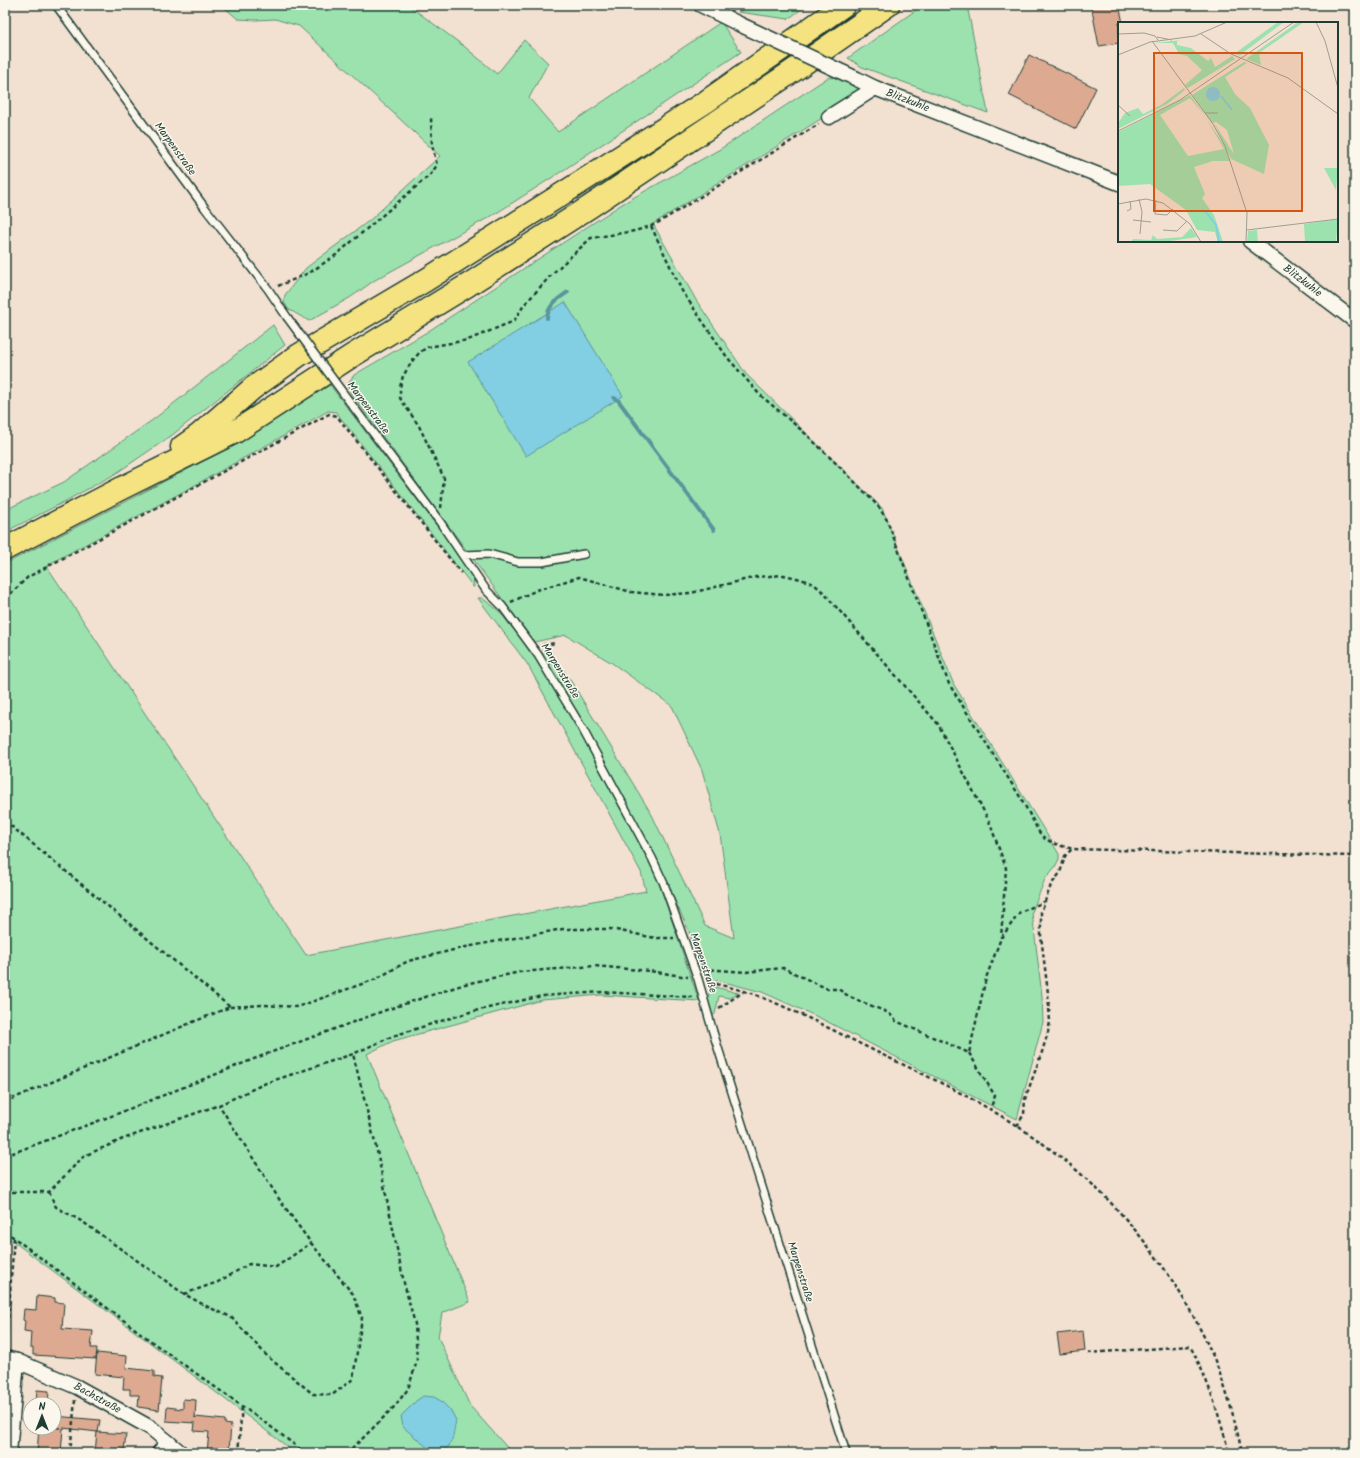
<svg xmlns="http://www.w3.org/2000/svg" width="1360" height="1458" font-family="Kalam,sans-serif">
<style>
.green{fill:#9ce2af;stroke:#5e9072}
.water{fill:#82cee2;stroke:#5a949c}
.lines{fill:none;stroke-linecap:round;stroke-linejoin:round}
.stream{stroke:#5a949c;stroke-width:4}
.building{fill:#ddaa91;stroke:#1f3d34}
.lane-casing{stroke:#1f3d34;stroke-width:10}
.street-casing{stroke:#1f3d34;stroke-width:17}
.highway-casing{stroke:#1f3d34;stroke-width:25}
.path{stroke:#1f3d34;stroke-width:2.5;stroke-dasharray:4 3;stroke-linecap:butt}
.lane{stroke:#fbf7ec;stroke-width:7}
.street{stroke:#fbf7ec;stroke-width:14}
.highway{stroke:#f5e382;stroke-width:22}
.lane-bridge-casing{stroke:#1f3d34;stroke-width:10;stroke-linecap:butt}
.street-bridge-casing{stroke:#1f3d34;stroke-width:17;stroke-linecap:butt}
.lane-bridge{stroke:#fbf7ec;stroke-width:7}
.street-bridge{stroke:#fbf7ec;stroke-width:14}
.labels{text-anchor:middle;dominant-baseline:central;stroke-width:3;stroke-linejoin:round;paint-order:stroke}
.street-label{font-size:11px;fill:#1f3d34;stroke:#fbf7ec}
.inset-river{fill:none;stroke:#82cee2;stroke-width:2}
.inset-road{fill:none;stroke:#9e9f92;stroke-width:1}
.view{fill:#d45610;fill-opacity:0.15;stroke:#d45610;stroke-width:2}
.inset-edge{fill:none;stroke:#1f3d34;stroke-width:2}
</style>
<rect width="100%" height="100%" fill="#f2e0d1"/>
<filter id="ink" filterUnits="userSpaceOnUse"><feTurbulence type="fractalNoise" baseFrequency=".025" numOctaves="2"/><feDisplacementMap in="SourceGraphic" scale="8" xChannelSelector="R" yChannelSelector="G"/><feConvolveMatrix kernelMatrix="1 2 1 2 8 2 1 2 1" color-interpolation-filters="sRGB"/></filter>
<g filter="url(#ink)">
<path class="green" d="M224,5H408L465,47L497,74L524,40L548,63L529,98L558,132L721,22L741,52L556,175L495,214L375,280L351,297L309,321L288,309L284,302L285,295L306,268L370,220L440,156L299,26L275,19L256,20L238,19L225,8Z
M749,5H807L788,19L738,12Z
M923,5H967L988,113L862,67L848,58Z
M836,77L854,84L859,88V95L653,224L696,300L746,374L882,508L954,685L1059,854V859L1055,867L1045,879L1032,912L1042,996L1043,1022L1017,1119L820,1018L762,992L705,977L688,929L665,879L578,714L541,654L549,649L574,686L652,815L705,926L734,938L720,834L702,770L672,706L612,663L566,635L534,642L350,392L349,382L354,375L427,332L622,204L722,148L827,78Z
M273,325L285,345L171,436L115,474L60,504L5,532V510L64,482L154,419Z
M330,385L468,567L473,576L474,587H473L468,580L336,412L328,411L188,489L49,564L48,568L306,955L646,891L641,872L528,665L478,598H482L499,611L530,650L543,669L574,721L657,877L699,1001L601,995L542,1000L393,1041L367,1054L470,1302L442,1313L438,1337L470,1406L512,1453H293L289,1448C198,1378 106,1310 14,1242L5,1237V564L219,453Z
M711,986L738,993L730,998L719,996L715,1014L712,1016L707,1001Z"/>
<path class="water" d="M565,302L623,396L526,456L468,362Z
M423,1396L434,1397L441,1401L451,1411L456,1420L453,1437L449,1446L440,1453L429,1449L403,1427L401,1416L416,1401Z"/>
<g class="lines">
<path class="stream" d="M547,318C548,305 558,299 568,292
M614,398L618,400L714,530"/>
</g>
<path class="building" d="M1091,5H1119L1123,23H1119V43L1099,46Z
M1029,55L1096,88L1076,129L1009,95Z
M37,1296L55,1298V1302L64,1303L62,1329L93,1331L91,1348H97L96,1359L33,1355V1348H30L31,1332L24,1331L25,1321L23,1320L24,1309L36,1310Z
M1083,1331L1085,1351L1060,1354L1057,1334Z
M97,1353L127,1356L126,1368L154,1371V1377L162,1378L159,1410L138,1407L139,1395H130V1389H123L124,1377L95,1374Z
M37,1390L49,1391L48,1404H36Z
M183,1399L196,1400L195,1418V1417L225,1420V1424L231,1425L229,1450L219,1449V1453H207L209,1432L194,1431L195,1423L166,1421L167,1407L183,1409Z
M54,1416L100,1420L98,1432L63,1428L61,1453H37L39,1428H61L54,1427Z
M97,1432L126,1434L124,1450H121V1453H95Z"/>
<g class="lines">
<g class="lane-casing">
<path id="lane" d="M56,5L205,208L268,289L287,317
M349,401L440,522L486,590L502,606L538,655L582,728L652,858L664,884L698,979L713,1032L846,1453
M463,555L489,554L518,562H542L584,554"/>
</g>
<g class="street-casing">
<g id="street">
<path d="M701,5L739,24"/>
<path id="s1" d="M857,79L875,88L1119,183"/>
<path d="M829,117L875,88"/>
<path id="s2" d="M1250,241L1355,321"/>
<path id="s3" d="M5,1358L17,1361L77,1387L151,1428L181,1453"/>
<path d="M9,1453L17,1361"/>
<path d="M159,1453L168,1442"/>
</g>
</g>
<g class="highway-casing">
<path id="highway" d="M182,447L199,435L253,388L299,355L426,280L581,182L707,101L844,5
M5,549L120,489L235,432L350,357L468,285L591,206L787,75L888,5"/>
</g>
<path class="path" d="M651,226L682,291L727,357L759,394L806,434L849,476L878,506L887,520L949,684L1022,800L1039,832L1045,839L1058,845L1073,849L1355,856
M278,286L309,273L336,255L431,174L437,165L432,145L431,117
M441,508L444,478L419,426L400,398V387L403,376L413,360L420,352L428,347L468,340L514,321L524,305L553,273L591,238L635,231L651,226L661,221L819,124
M5,599L28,577L136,519L329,414L337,416L340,420L461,573
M511,602L537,590L579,577L631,592L664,595L691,593L756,577L784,575L801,579L814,584L824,593L938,724L989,821L1006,868L1001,938
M543,645L556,643
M5,821L230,1007L193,1022L5,1102
M704,969L746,972L783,968L828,989H838L850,997L889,1013L896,1021L969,1053L986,978L1001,938L1020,912L1044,902
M709,982C728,987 748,991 766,999C807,1016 846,1037 885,1056C945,1084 1006,1114 1058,1155C1125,1207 1179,1279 1213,1356C1226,1387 1235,1420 1242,1453
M230,1007L263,1005L297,1007L376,979L408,961L466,947L563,929H611L655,938H674
M719,1008L743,992
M969,1053L995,1096L990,1110
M1017,1126L1024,1114L1025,1099L1042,1052L1048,1032L1050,1022L1048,993L1041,936V912L1051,885L1060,873L1065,856L1072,849
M5,1156L114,1115L264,1055L386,1010L465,984L520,972L594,966L650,971L688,977
M5,1192H49L84,1156L123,1139L219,1105L266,1083L353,1054L393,1036L470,1012L542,996L602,992L693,997
M49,1192L56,1207L83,1222L184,1294L208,1307L231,1317L268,1357L313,1394L332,1395L353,1379L362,1318L353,1294L311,1243L281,1202L219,1105
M5,1231L159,1347L274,1429L305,1453
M184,1294L218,1282L249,1264L276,1267L311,1243
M6,1346L14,1238
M1088,1353L1190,1346C1209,1381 1219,1415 1229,1453
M70,1453L75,1400
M238,1453L242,1406
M346,1453L360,1441L394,1407L408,1389L417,1361L415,1324L404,1283L377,1151L353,1054"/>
<use href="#lane" class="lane"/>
<use href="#street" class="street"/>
<use href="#highway" class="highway"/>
<g class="lane-bridge-casing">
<path id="lane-bridge" d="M287,317L349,401"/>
</g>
<g class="street-bridge-casing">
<path id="street-bridge" d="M739,24L857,79"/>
</g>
<use href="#lane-bridge" class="lane-bridge"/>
<use href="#street-bridge" class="street-bridge"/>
</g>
</g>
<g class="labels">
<g class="street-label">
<text stroke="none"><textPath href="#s1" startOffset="55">Blitzkuhle</textPath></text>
<text transform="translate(175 149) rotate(54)">Marpenstraße</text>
<text stroke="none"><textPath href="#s2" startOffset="66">Blitzkuhle</textPath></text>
<text transform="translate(368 408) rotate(53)">Marpenstraße</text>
<text transform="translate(560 671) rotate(58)">Marpenstraße</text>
<text transform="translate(703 963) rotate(71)">Marpenstraße</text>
<text transform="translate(800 1272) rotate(72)">Marpenstraße</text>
<text stroke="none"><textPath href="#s3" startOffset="101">Bachstraße</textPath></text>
</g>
</g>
<g transform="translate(1118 22)">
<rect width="220" height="220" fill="#f2e0d1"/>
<path d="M160,0H166L122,33L116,32ZM180,0H186L141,31L143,43L128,37ZM65,18L59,19V23L73,26L90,39L93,36L97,45L114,34L117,37L70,66L67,63L84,48L69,34L61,32L55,21H36ZM126,40L129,41L107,55L117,72L132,86L151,123L146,152L113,137L96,101L116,132L109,108L98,100L94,101L74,73ZM66,66L67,68L49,82L0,107V101L7,91L20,86L25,92L43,83ZM72,73L88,95L72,76L42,93L70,134L106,127L88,96L108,126L112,139H95L76,145L87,172L84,176L96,193L105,220H100L97,210L79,208L68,188L32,162L0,164V110ZM206,146H220L218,168L213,159ZM213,198H220L218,220H187L186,202ZM73,206L79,215L46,220H13L15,217L33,218L35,213L39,217L64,215ZM139,208L140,220H129L130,209Z" fill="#9ce2af"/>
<path d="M88 72a7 7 0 1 1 14 0a7 7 0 1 1-14 0Z" fill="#82cee2"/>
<path class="inset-river" d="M103,74L114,88M84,188L88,190L98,203L101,220"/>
<path class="inset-road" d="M198,0L207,19L220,66M0,12L26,11L37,14L40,18M83,12L113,32L170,56L220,92M39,15L54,18M34,19L95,102L107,124L129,191L128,220M0,33L32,20L77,14L109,0M0,83L12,94M87,91H100M0,109L62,78L176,0M21,177L24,190L22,212M38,178L37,192L49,193L55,187M0,182L28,177L45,181L72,202L83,220M9,189L13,187L12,179M15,198L33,200M45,208L59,209L69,199M129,208L220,197"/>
<path class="view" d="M36,31H184V189H36Z"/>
<rect width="220" height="220" class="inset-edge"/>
</g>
<rect width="1360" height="1458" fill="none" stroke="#fbf7ec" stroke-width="20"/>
<rect x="10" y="10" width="1340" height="1438" fill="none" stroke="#1f3d34" stroke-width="1.5" filter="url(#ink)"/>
<g transform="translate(42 1416)"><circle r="19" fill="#fbf7ec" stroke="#a3ada2"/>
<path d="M0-3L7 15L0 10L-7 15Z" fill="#1f3d34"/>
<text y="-6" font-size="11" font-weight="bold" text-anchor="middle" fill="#1f3d34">N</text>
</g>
</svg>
